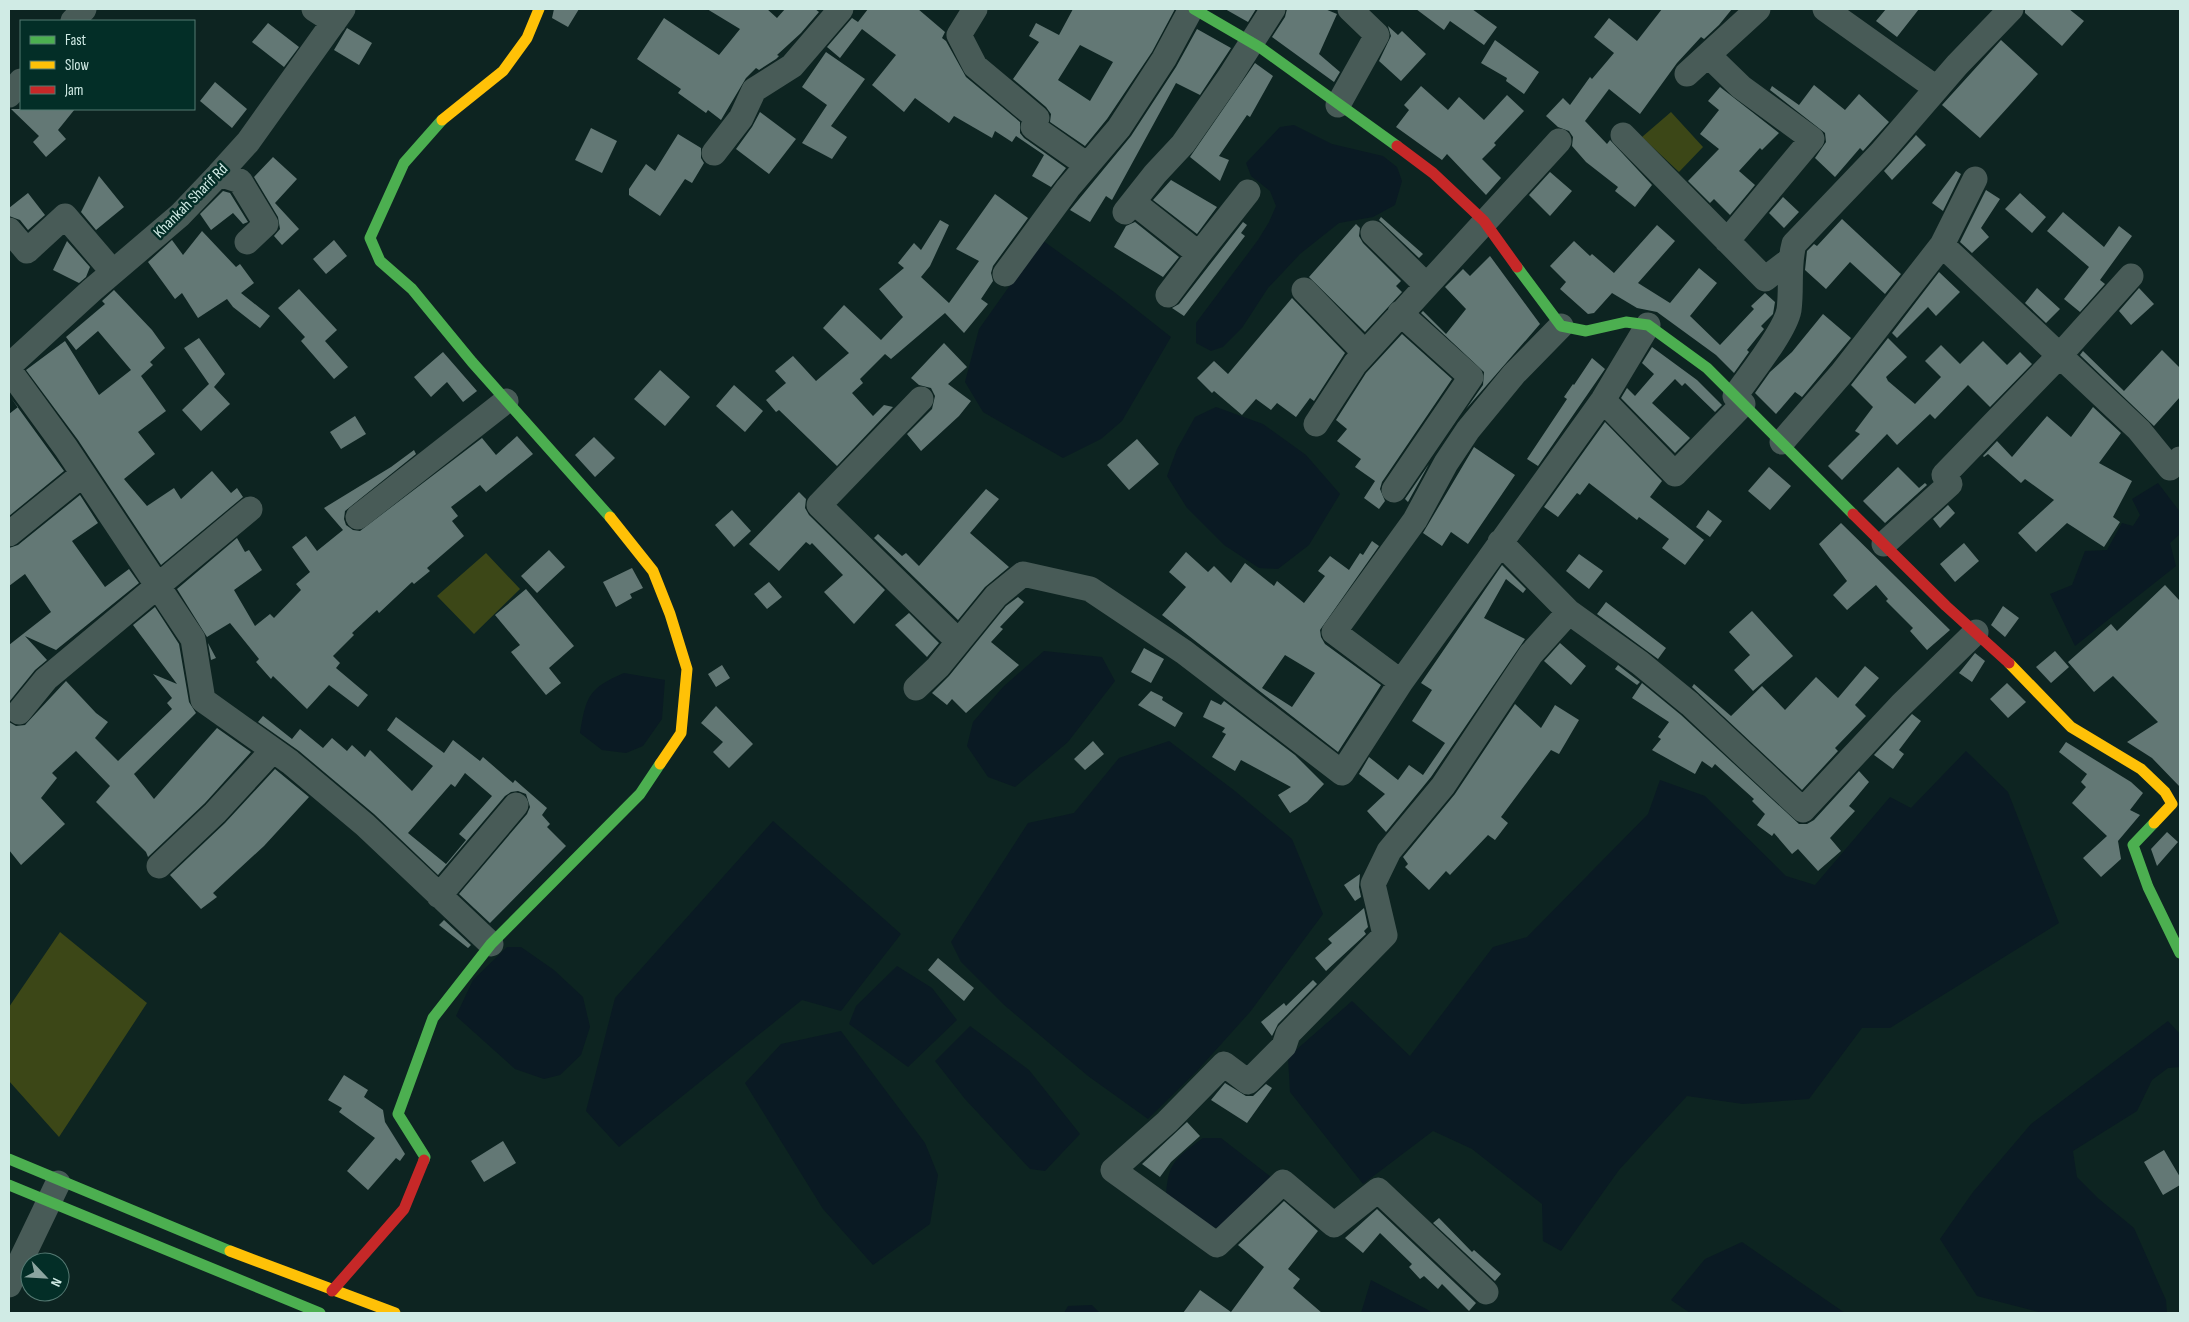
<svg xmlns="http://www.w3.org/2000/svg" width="2189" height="1322" font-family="'Sofia Sans Condensed',sans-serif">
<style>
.green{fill:#3c4717}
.water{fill:#0a1a23}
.building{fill:#637875;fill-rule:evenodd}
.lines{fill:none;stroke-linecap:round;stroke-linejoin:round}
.street{stroke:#485b57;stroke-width:25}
.fast{stroke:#4caf50;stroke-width:11}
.slow{stroke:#ffc107;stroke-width:11}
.jam{stroke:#c62828;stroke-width:11}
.labels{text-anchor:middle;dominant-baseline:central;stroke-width:5;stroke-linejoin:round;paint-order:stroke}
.street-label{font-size:16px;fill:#d0ebe5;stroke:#032e27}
</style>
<rect width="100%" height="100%" fill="#0d2421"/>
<path class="green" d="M1671,112L1703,147L1679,172L1642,137Z
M486,553L520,589L474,634L437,596Z
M60,932L147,1003L59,1137L9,1081V1007Z"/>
<path class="water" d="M1294,125L1332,144L1383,156L1397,167L1402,181L1395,205L1373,217L1339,223L1300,254L1268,288L1242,328L1223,347L1211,351L1196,343V323L1258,240L1269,222L1276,206L1270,191L1251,176L1246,163L1280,127Z
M1042,240L1114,292L1171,337L1122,421L1101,439L1063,458L983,412L965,382L979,329Z
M1216,407L1263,424L1306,455L1340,494L1309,545L1278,569L1259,568L1224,545L1187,508L1167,476L1177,449L1195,417Z
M2158,483L2180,512V534L2170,543L2176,566L2075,646L2050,594L2072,585L2085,551L2107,550L2122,523L2133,526L2140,515L2132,499Z
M1044,651L1102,657L1115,681L1068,742L1015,787L988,777L967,746L973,722L1003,687Z
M624,673L665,680L662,719L643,746L626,753L602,750L580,733C586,696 589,688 624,673Z
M1169,741L1235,791L1292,839L1323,914L1250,1012L1197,1071L1148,1119L1088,1076L1003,1004L961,962L951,942L1028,823L1074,813L1119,758Z
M1966,751L2008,792L2059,923L1890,1028H1862L1809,1099L1743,1104L1687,1096L1619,1170L1561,1251L1543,1241L1542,1204L1472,1149L1433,1131L1363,1184L1290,1092L1288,1057L1352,1001L1410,1056L1493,947L1527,937L1648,814L1660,780L1705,796L1786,876L1815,885L1890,797L1911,808Z
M773,821L901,934L841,1011L802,1000L619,1147L586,1111L615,998Z
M507,947H521L554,970L583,997L590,1027L581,1055L560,1075L544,1079L515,1069L456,1016L473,980Z
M897,966L932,988L957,1020L908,1067L849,1024L856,1006Z
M2168,1021L2180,1034V1067L2168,1068L2152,1080L2137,1111L2073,1151L2077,1177L2099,1199L2134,1228L2166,1300L2167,1313H2038L2039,1312L1977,1296L1940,1239L1973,1192L2031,1124Z
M970,1026L1029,1070L1080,1134L1045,1171L1030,1169L965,1099L935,1061Z
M841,1031L925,1143L938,1175L930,1224L873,1265L823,1209L745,1083L781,1044Z
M1203,1138H1221L1271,1177L1233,1223L1214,1228L1166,1200C1167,1164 1174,1159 1203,1138Z
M1742,1242L1845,1313H1690L1671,1300L1705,1259Z
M1371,1280L1430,1311L1431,1313H1361Z
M1092,1305L1100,1313H1064L1068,1306Z"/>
<path class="building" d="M554,9H579L568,27L552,18Z
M707,9H767L777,18L785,9H815L819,12L801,33L777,55L779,56L776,59L759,70L756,68L746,78L721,120L708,110L706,113L678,93L681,89L637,59L664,18L719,55L740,29Z
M868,9H918L945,32L942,38L946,41L966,77L1020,122V133L1024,138L1066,168L1051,187L1032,176L1044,155L1016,136L1012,142L995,131L992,138L954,116L949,123L915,98L904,112L872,85L896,55L862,29L840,58L827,47L852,18L858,22Z
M1073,9H1175L1152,52L1107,119L1085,146L1050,122L1051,114L1046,107L1013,79L1039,42L1029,36L1036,23L1059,35ZM1080,45L1113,62L1090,101L1058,80Z
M1225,9H1256L1248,22Z
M1287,9H1325L1337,14L1319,54L1340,72L1334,82L1272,37L1285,17Z
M1416,9H1472L1497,27L1484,45L1450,21L1444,30Z
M1662,9H1732L1719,25L1704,39L1701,37L1677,63L1640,114L1609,89L1585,121L1607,144L1610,140L1652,185L1635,207L1615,191L1618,187L1586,162L1572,146L1573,137L1569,131L1558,127L1546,116L1563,98L1570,105L1590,77L1592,79L1614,53L1594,37L1609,18L1637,41Z
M1886,9H1919L1897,37L1876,21Z
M2025,9H2069L2084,21L2062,46L2025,13Z
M268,23L299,47L284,67L252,42Z
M1388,26L1398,35L1402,31L1426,54L1401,81L1379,61L1391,36Z
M347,28L372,43L359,65L334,50Z
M1197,29L1231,48L1200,95L1176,83L1112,200L1106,196L1090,222L1070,210L1131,136L1176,67Z
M1495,40L1539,72L1524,94L1506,81L1507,78L1481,63Z
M2001,40L2038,74L1980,138L1942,105Z
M826,52L865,79L831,126L847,137L832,159L802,143L827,105L802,87Z
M1255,63L1273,76L1250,117L1247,115L1219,156L1229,160L1220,181L1190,157Z
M215,82L247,109L232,128L200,101Z
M1814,85L1845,110L1859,94L1889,122L1863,151L1860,148L1835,177L1815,158L1826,142L1825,133L1770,90L1772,86L1799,105Z
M1421,86L1448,110L1459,97L1484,120L1507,95L1524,111L1494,143L1496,145L1482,159L1501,178L1486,195L1447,154L1442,160L1396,127L1409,110L1404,105Z
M1720,87L1779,133L1762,150L1760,148L1739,171L1755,185L1730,215L1714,199L1710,203L1688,181L1719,149L1700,134L1719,110L1708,101Z
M11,109H75L58,130L66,139L46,157L33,142L39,136Z
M760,112L796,139L769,174L736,149L752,127Z
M591,128L617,141L602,173L575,160Z
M678,134L701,148V158L704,163L692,183L685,179L660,216L629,195V189L646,164L655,171Z
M1916,135L1926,145L1892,180L1884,171Z
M273,157L297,179L275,203L299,229L282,245L274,236L280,229L278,217L254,177Z
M1956,171L1961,174L1943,211L1932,203Z
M1550,172L1572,191L1550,216L1529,195Z
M99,176L124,207L96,230L81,212Z
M1171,180L1217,207L1197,234L1153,200Z
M1986,190L2000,199L1981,228L1989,237L1972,253L1960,242Z
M223,191L230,193L248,222L243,224L233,213L211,230L200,214Z
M28,193L45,215L28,230L20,220L9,216V208Z
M2020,193L2046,217L2032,233L2005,209Z
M995,194L1028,218L993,266L991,273L993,281L981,299L988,304L964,333L945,313L891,359L885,354L860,379L863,383L852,393L873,416L884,405L893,407L837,466L779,410L776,412L766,400L786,383L775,371L793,356L816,381L849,353L823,328L844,305L881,340L903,317L879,289L904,268L898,263L914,243L921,250L940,220L949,225L930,266L921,277L949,303L979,261L956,249Z
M1783,197L1799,212L1784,228L1769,213Z
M2063,212L2104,247L2119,226L2132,236L2100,280L2105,284L2080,312L2064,299L2089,267L2047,231Z
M1381,217L1423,254L1419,258L1379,220Z
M1842,219L1901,274L1885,294L1850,262L1826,289L1805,270L1807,251L1814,244L1817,246Z
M1135,222L1179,257L1163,277L1114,247L1126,226Z
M1243,222L1247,225L1241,233L1245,236L1184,316L1172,308L1179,304Z
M1356,224L1360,228L1359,236L1363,243L1401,281L1396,286L1402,292L1365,332L1309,277Z
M1657,225L1675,241L1638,283L1670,303L1699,268L1717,283L1690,316L1720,345L1754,309L1751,306L1765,293L1775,302L1773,314L1761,326L1764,329L1747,350L1749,352L1734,373L1716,355L1657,312L1637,308L1612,293L1594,313L1588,314L1560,289L1566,282L1550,266L1574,241L1590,256L1592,254L1614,273Z
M202,231L236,267L240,264L254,283L241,293L270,316L260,328L233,307L227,299L198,318L182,293L175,299L148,262L172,240L183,255Z
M334,240L347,256L326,274L313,259Z
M67,241L90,267L86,277L79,283L53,270Z
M1490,256L1540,324L1466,409L1483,385L1484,372L1421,313L1423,311L1446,334L1466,309L1445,287L1463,269L1470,276Z
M1939,272L1960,292L1936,316L1928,307L1897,338L1892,333Z
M2037,288L2060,309L2046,323L2025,303Z
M2139,288L2154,304L2131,325L2119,311Z
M299,289L337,330L325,341L348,367L334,379L301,341L305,337L278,308Z
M114,290L152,330L165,348L150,362L153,365L141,376L166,411L138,432L155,454L124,479L147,506L174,488L181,499L212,471L231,493L237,488L243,497L161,565L78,440L26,370L65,341L99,395L131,370L98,331L76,350L66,337L105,304L102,301Z
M1292,298L1345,353L1314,401L1310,398L1296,417L1277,403L1271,410L1256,399L1242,415L1214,391L1212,393L1197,378L1214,361L1228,374Z
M1823,314L1851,338L1802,397L1795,392L1776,414L1755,393L1770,372L1792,352Z
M1402,334L1452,379L1382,482L1380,489L1385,501L1379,509L1364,498L1375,481L1355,467L1361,459L1337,441L1347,429L1336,420L1366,373Z
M199,338L225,374L214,387L230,404L201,431L182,410L209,384L184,348Z
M1888,338L1907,357L1886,377L1888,381L1915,404L1941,377L1925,361L1941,345L1960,364L1983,341L2007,365L2020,352L2032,364L1990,407L1968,385L1935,419L1930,414L1897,445L1887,434L1842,480L1828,466L1860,434L1855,431L1873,407L1851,385Z
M944,343L967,367L948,384L971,401L959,416L921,451L907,434L932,409L935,396L931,388L919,385L911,378Z
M1652,347L1697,380L1722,405L1715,412L1685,383L1682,386L1675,379L1652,403L1690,438L1675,453L1621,398L1627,388L1635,396L1654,374L1642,363Z
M2162,350L2180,368V397L2154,426L2080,355L2083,351L2124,391Z
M443,352L477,391L463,402L447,382L431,397L414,377Z
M1592,358L1605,369L1538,466L1527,459L1567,399L1564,397L1573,384L1574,385Z
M660,370L690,397L665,426L634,399Z
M734,385L763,411L745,432L716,406Z
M11,398L64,471L9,516V414L18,407Z
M2093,407L2121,433L2099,463L2132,481L2113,517L2120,522L2104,547L2067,523L2036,552L2018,533L2054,500L2025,479L2021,483L1988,454L1984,457L1983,456L1997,441L2012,457L2047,416L2071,437Z
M355,416L366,434L341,449L330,432Z
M1605,422L1662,481L1650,497L1704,540L1685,565L1662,548L1669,539L1639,517L1637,520L1589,483L1580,495L1577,493L1558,517L1544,507Z
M517,436L533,454L486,492L480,485L451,507L458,516L452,521L464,536L427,568L430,571L414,584L412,582L379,613L377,610L352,633L354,635L333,656L340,663L336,668L368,695L358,707L329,685L307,709L273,676L271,679L256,662L259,659L230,623L207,637L177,589L237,538L245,552L249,550L262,570L234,590L255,626L270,614L274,618L301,590L296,584L310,572L292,547L306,536L317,551L343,530L324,508L391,467L414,450L416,454L345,511L344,519L346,525L353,530L360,531L482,438L496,455Z
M594,437L615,458L595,477L575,455Z
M1137,439L1159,464L1129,490L1107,465Z
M1474,447L1515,475L1468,544L1451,532L1442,546L1423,533Z
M1429,464L1408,502L1405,499Z
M1769,467L1791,486L1770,510L1748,491Z
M1898,467L1919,488L1925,483L1927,485L1885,523L1863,501Z
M986,489L999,499L970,533L1009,567L985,587L958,620L874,538L878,534L902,556L906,553L919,566Z
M799,492L806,499L805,508L809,515L885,590L854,624L824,592L843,575L812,543L810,545L806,542L779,571L749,544Z
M80,495L98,523L72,541L105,587L129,569L139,583L56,650L25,636L47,660L35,670L9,702V645L51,612L25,574L9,586V548L18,545Z
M1948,505L1955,513L1940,528L1933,519Z
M732,510L751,531L734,547L715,525Z
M1708,510L1722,521L1710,537L1696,527Z
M1841,523L1950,630L1927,650L1910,631L1913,628L1886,601L1888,599L1876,585L1847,610L1833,595L1847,581L1819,544Z
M1372,541L1379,546L1320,630L1321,637L1325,644L1381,685L1338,752L1162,615L1186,587L1169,572L1186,552L1208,572L1214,566L1231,583L1245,563L1274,586L1277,581L1304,603L1325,576L1318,571L1330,556L1349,570L1360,553L1363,555ZM1285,655L1315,673L1292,707L1262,688Z
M1964,543L1979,561L1955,582L1940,564Z
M549,550L565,567L537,593L521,576Z
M1579,554L1603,571L1589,589L1566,571Z
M1502,565L1526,589L1523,593L1506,579L1484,618L1525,639L1431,777L1386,832L1367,811L1385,794L1359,774L1369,757L1398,780L1409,765L1423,775L1445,743L1412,721L1432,690L1421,683Z
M632,568L643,588L630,594L632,598L616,607L603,582Z
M769,582L782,597L767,609L754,594Z
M2165,585L2180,601V787L2152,758L2127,742L2158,722L2113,676L2094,692L2068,662L2111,624L2117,631Z
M526,589L574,646L549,668L561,683L546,695L511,652L520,645L495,615Z
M1018,597L1024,602L1000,627L1003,629L991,642L1019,665L966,713L952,699L947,705L932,693L949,676L1006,606Z
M1606,602L1666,648L1658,659L1597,614Z
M2003,606L2019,618L2005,637L1991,625Z
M155,607L179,644L189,702L196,713L134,774L154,799L217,728L251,752L205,803L148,857L146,852L96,802L110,786L76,751L52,773L57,778L41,798L65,824L21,865L9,850V722L16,726L25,725L66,681L96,713L108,722L95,738L118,761L172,709L167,703L172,698L153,674L177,684L133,625Z
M1752,611L1793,656L1753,691L1734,670L1750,655L1729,632Z
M909,613L939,643L927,657L895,625Z
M208,643L216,658L211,660Z
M1560,643L1586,666L1571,685L1544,661Z
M1144,648L1164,659L1151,683L1131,672Z
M2055,651L2069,667L2051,683L2036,667Z
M1975,653L1985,661L1972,682L1959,673Z
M722,665L730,678L716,687L708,674Z
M1618,665L1640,682L1637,685L1615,669Z
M1865,666L1879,678L1855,705L1866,716L1835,748L1838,751L1802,790L1692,687L1694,684L1731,716L1762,686L1785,710L1816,677L1838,698Z
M1642,683L1681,715L1799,824H1807L1814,820L1859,771L1869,782L1849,806L1855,811L1830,838L1841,851L1818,871L1798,849L1792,854L1774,833L1772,836L1757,825L1765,814L1752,801L1754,799L1715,764L1712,768L1702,761L1695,774L1652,750L1661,739L1658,737L1669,722L1632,698Z
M2007,683L2026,702L2008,718L1990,699Z
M1151,691L1163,697L1162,700L1183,713L1175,727L1138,705Z
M1211,700L1221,705L1224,701L1295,755L1324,784L1307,802L1290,813L1278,795L1291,787L1241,760L1235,771L1212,757L1226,734L1222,732L1225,728L1203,717Z
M1515,704L1541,728L1555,705L1579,720L1559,754L1551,750L1501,817L1508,823L1495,840L1488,835L1450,875L1446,871L1429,890L1405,867L1408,864L1403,857L1455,794Z
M716,706L753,744L729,768L713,752L723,742L701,723Z
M1912,714L1921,721L1899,750L1904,754L1893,769L1874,755Z
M263,716L292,739L300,729L323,748L332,738L347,751L352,745L365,757L370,750L412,791L433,766L387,730L396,717L444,753L453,740L480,761L483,757L513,783L515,780L547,808L542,815L550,824L547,827L566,846L490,923L459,894L527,814L530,807L526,794L518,791L511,792L505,796L438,875L374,814L299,751L258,722ZM465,773L492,796L459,834L466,840L446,864L408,833L451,784L455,787Z
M1093,741L1104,754L1085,770L1074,759Z
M2066,742L2131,782L2143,793L2130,810L2140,815L2118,841L2121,859L2101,877L2083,858L2107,836L2072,803L2086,787L2081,782L2087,774L2059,752Z
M275,769L309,797L264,846L213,893L217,897L201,909L170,875L225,823Z
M2167,832L2178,842L2157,866L2151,849Z
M1360,874L1359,887L1361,897L1355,901L1344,885Z
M1364,908L1368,927L1364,931L1366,934L1326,971L1315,958L1332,943L1328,939Z
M444,920L471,945L468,948L439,925Z
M938,958L974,988L964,1001L928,970Z
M1313,980L1317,984L1278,1024L1272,1036L1261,1022L1284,1003L1286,1006Z
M344,1075L368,1090L364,1097L383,1110L385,1122L405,1154L400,1161L396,1158L368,1190L347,1171L375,1138L339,1112L342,1108L328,1100Z
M1225,1083L1246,1096H1253L1266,1084L1272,1088L1247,1123L1211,1100Z
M1187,1122L1200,1136L1171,1162L1160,1177L1142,1164Z
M503,1141L516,1163L484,1182L471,1161Z
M2164,1150L2180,1177V1185L2163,1195L2144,1162Z
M1284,1201L1318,1231L1288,1269L1300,1279L1293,1288L1322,1313H1183L1200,1290L1231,1312L1264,1267L1238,1245Z
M1377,1209L1476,1303L1469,1311L1442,1284L1438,1289L1424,1276L1420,1279L1409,1267L1412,1264L1380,1233L1363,1253L1345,1238Z
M1439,1218L1472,1252L1474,1250L1501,1274L1495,1281L1433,1223Z"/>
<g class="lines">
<path class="street" d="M314,9L334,22
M975,9L959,35L975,66L1037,118L1033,127L1087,165
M1825,9L1936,88
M73,21L84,9
M1708,55L1741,87L1812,139L1727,241
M1687,74L1758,9
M9,95L21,81
M1338,105L1377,35L1350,9
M1623,135L1765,279L1791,259
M714,153L741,118L754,90L792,66L841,9
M219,174L240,181L266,224L247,242
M1133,202L1199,254L1168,295
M1125,212L1155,174L1183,144L1229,78L1273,9
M9,230L27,251L65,216L113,272
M1373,233L1426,285
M1942,245L2139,430L2170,468L2180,459
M1199,254L1248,192
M1005,274L1068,188L1119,128L1164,59L1191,9
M1304,290L1365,353
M9,366L92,290L180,215L219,174L248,142L343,9
M9,370L66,448L193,639L203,700L290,762L365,825L491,944
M1735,396C1748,377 1785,332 1789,310C1792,288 1788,265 1794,244L1881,153L1957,65L2011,9
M921,399L819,505L958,641
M1603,400L1675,474L1743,404
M1316,424L1355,364L1559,141
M1782,442L1842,373L1942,245L1975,179
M1394,490L1471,377L1400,313
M358,517L506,401
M9,534L83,474
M1500,542L1569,612L1640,663L1690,704L1803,810L1901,705L1976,632
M1884,544L1950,484L1944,475L2060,355L2131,276
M1401,682L1334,632L1415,520L1446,463L1468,430L1514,374L1561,326
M916,688L938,667L996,596L1023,574L1090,589L1184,652L1342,773L1401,682L1603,400L1648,325
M19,712L46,679L250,509
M159,866L215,813L273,750
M439,896L516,805
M9,1285L58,1183
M1486,1292L1378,1190L1334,1225L1283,1182L1217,1245L1113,1170L1167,1122L1224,1064L1248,1082L1284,1046L1288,1034L1385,935L1373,884L1389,851L1443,786L1531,654L1569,612"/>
<path class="fast" d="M1194,9L1261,48L1397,146
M442,120L404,163L370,238L380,261L412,289L472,362L610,517
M1517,267L1561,326L1586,331L1626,322L1648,325L1707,368L1853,514
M2154,823L2133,845L2148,887L2180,953
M9,1159L230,1251
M424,1160L425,1157L398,1114L433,1018L491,944L640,794L660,764
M9,1185L320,1313"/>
<path class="slow" d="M442,120L503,71L527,38L539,9
M610,517L653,571L670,614L687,669L681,733L660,764
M2009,663L2071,727L2141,769L2165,792L2172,804L2154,823
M230,1251L395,1313"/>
<path class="jam" d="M1397,146L1433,173L1484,221L1517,267
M1853,514L1946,606L2009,663
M332,1291L404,1209L424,1160"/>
</g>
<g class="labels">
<g class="street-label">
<text transform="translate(191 201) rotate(-45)">Khankah Sharif Rd</text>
</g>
</g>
<rect width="2189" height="1322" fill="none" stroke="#d0ebe5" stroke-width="20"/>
<rect x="20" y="20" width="175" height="90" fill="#032e27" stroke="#557a73"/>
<rect x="30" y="36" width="25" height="8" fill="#4caf50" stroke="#557a73"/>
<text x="65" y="45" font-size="15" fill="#d0ebe5">Fast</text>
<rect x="30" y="61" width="25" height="8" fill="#ffc107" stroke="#557a73"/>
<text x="65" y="70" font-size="15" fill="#d0ebe5">Slow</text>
<rect x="30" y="86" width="25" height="8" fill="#c62828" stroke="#557a73"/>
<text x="65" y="95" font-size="15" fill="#d0ebe5">Jam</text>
<g transform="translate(45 1277) rotate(115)"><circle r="24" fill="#032e27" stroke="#557a73"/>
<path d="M0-4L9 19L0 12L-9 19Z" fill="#8ca5a0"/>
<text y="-8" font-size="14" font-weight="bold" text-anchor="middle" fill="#d0ebe5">N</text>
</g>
</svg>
